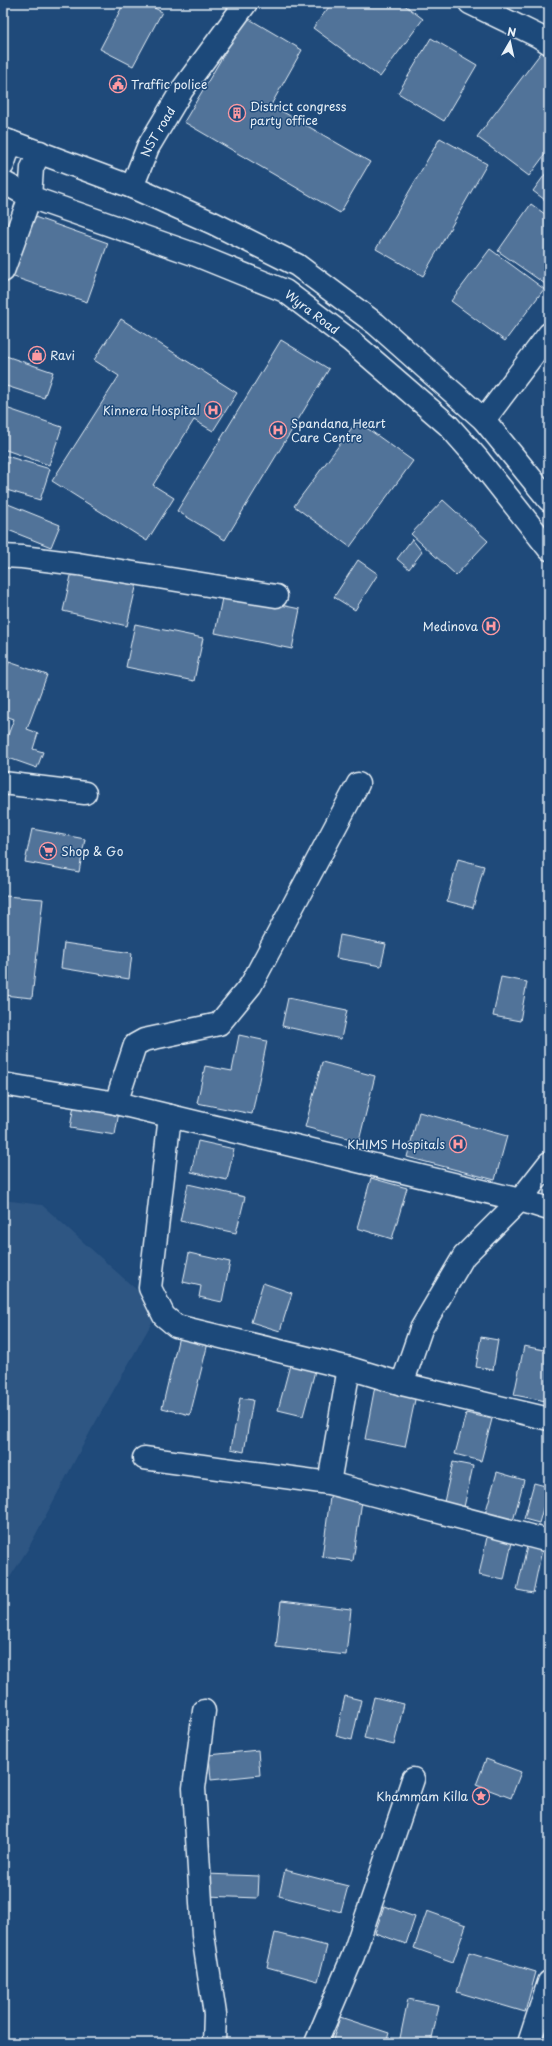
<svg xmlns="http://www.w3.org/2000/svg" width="552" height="2046" font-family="'Playpen Sans',sans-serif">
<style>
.built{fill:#2e5683}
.building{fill:#517399;stroke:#e8f1f8}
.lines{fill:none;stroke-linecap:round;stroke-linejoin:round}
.minor-casing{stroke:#e8f1f8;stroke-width:25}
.major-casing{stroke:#e8f1f8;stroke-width:25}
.minor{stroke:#1f4a7a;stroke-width:22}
.major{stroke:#1f4a7a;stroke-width:22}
.labels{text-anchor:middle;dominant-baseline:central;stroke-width:3;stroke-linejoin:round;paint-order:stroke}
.poi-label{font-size:12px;fill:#e8f1f8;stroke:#1f4a7a;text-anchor:start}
.street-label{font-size:12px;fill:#e8f1f8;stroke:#1f4a7a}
</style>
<rect width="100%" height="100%" fill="#1f4a7a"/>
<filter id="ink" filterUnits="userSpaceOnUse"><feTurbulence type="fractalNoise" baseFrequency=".025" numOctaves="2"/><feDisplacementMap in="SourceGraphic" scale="8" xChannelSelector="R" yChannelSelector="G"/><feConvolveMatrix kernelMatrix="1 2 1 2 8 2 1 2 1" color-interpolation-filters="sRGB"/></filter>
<g filter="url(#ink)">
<path class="built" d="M3,1200L42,1205L159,1310L90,1432L28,1549L3,1588Z"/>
<path class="building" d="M124,3H145L162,12L133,66L100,49Z
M332,3H402L423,19L380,77L313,28Z
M246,17L302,50L271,105L370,162L340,213L184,122Z
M431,38L477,65L444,121L398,93Z
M543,50L549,55V149L529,176L477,137Z
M440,138L487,164L423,276L376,249Z
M549,169V203L533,191Z
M531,204L549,217L548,286L498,251Z
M29,215L108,243L87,302L8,275Z
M490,249L544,289L505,341L451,301Z
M121,319L237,393L213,431L194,420L153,485L174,498L147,541L52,481L119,376L94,360Z
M281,340L329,369L225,540L177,511Z
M3,355L53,372L44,398L3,385Z
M3,407L62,427L49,465L3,449Z
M357,421L413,461L350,547L294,506Z
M3,455L50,469L40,500L3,489Z
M443,500L488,541L456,575L411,534Z
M3,502L60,525L51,547L3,528Z
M412,539L422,552L409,569L397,559Z
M358,560L378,574L355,610L334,597Z
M73,567L137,583L127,626L63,611Z
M223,593L300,609L292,649L215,633Z
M135,624L203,638L194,681L126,667Z
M9,662L47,675L27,729L38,733L33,749L43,752L37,768L3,756V748L14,719L3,715V678Z
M32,829L85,839L79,872L25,862Z
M458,859L484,866L473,908L447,901Z
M5,896L43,899L32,998L3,995V919Z
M340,935L386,944L381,966L336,958Z
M64,943L132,953L129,979L61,968Z
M501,977L527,982L520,1021L493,1016Z
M288,998L347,1010L341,1039L282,1026Z
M239,1035L267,1041L252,1114L197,1103L205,1066L232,1071Z
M322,1062L375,1076L359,1141L305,1127Z
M75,1099L120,1106L115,1135L70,1128Z
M419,1112L507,1136L495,1180L407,1157Z
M198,1141L234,1149L227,1180L191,1172Z
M371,1178L407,1188L392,1239L357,1228Z
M188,1184L245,1197L236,1233L180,1221Z
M189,1253L230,1262L222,1302L199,1297L201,1286L183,1282Z
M263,1283L292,1293L280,1331L251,1322Z
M180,1332L209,1339L190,1415L162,1408Z
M481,1337L498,1340L493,1370L476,1367Z
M524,1346L549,1351V1384L546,1401L514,1395Z
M291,1361L316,1367L303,1416L278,1410Z
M375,1386L416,1395L405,1447L365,1439Z
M240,1398L253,1400L244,1452L231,1449Z
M466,1413L492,1419L481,1461L455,1454Z
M453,1462L473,1466L464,1507L444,1502Z
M497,1472L524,1480L513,1521L485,1514Z
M534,1483L549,1487L539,1523L524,1519Z
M331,1490L363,1494L353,1561L322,1557Z
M487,1537L512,1542L504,1580L479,1575Z
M528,1542L543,1545L533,1593L517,1590Z
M281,1601L351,1609L346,1655L276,1647Z
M345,1696L361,1700L352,1740L336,1736Z
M374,1697L404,1704L394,1745L364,1738Z
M258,1750L260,1775L211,1780L209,1755Z
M486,1759L521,1772L511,1798L476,1785Z
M285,1870L348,1886L341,1912L279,1896Z
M206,1874L259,1876L258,1898L206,1896Z
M384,1906L415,1917L406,1944L375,1933Z
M427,1911L466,1925L453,1962L414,1948Z
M275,1933L327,1946L318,1981L267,1967Z
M469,1952L536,1972L525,2012L457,1992Z
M408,1999L439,2005L431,2043H399Z
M340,2017L389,2033L386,2043H332Z"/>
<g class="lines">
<g class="minor-casing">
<g id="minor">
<path d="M470,3L538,36L549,43"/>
<path d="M3,165L11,142"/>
<path id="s1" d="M132,187L148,147L182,90L246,3"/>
<path d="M3,271L30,197L32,168L40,152"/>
<path d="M484,420L549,334"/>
<path d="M3,556L22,557L78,564L276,596"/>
<path d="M3,783L85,793"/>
<path d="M3,1084L116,1103L520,1200L549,1209"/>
<path d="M116,1103L135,1045L144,1040L219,1024L251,985L358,784"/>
<path d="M170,1116L150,1288L164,1316L176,1326L349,1368L402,1384L549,1419"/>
<path d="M402,1384L421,1329L464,1256L520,1200L549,1163"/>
<path d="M144,1458L329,1483L549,1541"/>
<path d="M329,1483L349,1368"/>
<path d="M204,1711L194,1788L203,1935L215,2014L214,2043"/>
<path d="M316,2043L353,1956L413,1779"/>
<path d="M529,2043L549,1982"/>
</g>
</g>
<g class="major-casing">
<g id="major">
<path d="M3,139L132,187L213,223L297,265L376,324L484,420L549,500"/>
<path id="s2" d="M3,182L30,197L196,255L285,291L351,341L448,425L478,459L549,549"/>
</g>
</g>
<use href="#minor" class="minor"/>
<use href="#major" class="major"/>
</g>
</g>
<defs>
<g id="civic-ring" transform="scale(0.9)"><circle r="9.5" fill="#1f4a7a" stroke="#ff9aa2" stroke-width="1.5"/><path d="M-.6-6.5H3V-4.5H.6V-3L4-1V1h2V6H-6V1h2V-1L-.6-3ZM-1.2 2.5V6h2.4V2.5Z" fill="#ff9aa2"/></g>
<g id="building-ring" transform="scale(0.9)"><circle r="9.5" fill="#1f4a7a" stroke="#ff9aa2" stroke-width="1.5"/><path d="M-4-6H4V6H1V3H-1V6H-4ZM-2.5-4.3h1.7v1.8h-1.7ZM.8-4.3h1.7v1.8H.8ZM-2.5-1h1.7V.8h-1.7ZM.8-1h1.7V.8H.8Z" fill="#ff9aa2"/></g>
<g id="shop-ring" transform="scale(0.9)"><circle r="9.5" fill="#1f4a7a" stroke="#ff9aa2" stroke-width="1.5"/><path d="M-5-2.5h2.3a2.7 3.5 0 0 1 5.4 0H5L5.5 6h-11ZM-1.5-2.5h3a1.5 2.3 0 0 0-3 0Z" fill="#ff9aa2"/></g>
<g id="hospital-ring" transform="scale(0.9)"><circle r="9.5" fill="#1f4a7a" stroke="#ff9aa2" stroke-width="1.5"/><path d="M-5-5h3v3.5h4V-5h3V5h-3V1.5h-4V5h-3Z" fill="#ff9aa2"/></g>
<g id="supermarket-ring" transform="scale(0.9)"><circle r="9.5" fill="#1f4a7a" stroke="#ff9aa2" stroke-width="1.5"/><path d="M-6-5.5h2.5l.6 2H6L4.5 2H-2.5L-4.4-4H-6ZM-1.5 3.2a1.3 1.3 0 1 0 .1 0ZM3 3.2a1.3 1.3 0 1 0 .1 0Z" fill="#ff9aa2"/></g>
<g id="sight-ring" transform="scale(0.9)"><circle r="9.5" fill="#1f4a7a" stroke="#ff9aa2" stroke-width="1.5"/><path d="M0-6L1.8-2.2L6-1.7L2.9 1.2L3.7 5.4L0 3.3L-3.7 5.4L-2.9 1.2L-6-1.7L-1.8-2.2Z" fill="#ff9aa2"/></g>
</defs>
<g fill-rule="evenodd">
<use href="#civic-ring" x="118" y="84"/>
<use href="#building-ring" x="237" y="113"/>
<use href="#shop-ring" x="37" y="355"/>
<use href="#hospital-ring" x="213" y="410"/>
<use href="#hospital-ring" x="278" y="430"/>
<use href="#hospital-ring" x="491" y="626"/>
<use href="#supermarket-ring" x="48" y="851"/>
<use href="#hospital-ring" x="458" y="1144"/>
<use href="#sight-ring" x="481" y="1796"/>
</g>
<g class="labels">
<g class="poi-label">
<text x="131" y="84">Traffic police</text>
<text x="250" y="106">District congress<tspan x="250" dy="14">party office</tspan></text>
<text x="50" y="355">Ravi</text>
<text x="200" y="410" text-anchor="end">Kinnera Hospital</text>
<text x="291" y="423">Spandana Heart<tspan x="291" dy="14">Care Centre</tspan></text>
<text x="478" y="626" text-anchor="end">Medinova</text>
<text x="61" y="851">Shop &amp; Go</text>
<text x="445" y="1144" text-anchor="end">KHIMS Hospitals</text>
<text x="468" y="1796" text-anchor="end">Khammam Killa</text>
</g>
<g class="street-label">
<text stroke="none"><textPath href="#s1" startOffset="61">NST road</textPath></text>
<text stroke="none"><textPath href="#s2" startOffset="337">Wyra Road</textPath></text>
</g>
</g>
<rect width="552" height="2046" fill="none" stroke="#1f4a7a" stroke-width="16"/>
<rect x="8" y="8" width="536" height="2030" fill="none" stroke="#e8f1f8" stroke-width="1.5" filter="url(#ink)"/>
<g transform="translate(510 42) rotate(9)" stroke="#1f4a7a" stroke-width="3" paint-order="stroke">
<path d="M0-3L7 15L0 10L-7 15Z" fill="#e8f1f8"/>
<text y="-6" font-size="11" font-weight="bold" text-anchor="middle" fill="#e8f1f8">N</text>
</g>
</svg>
